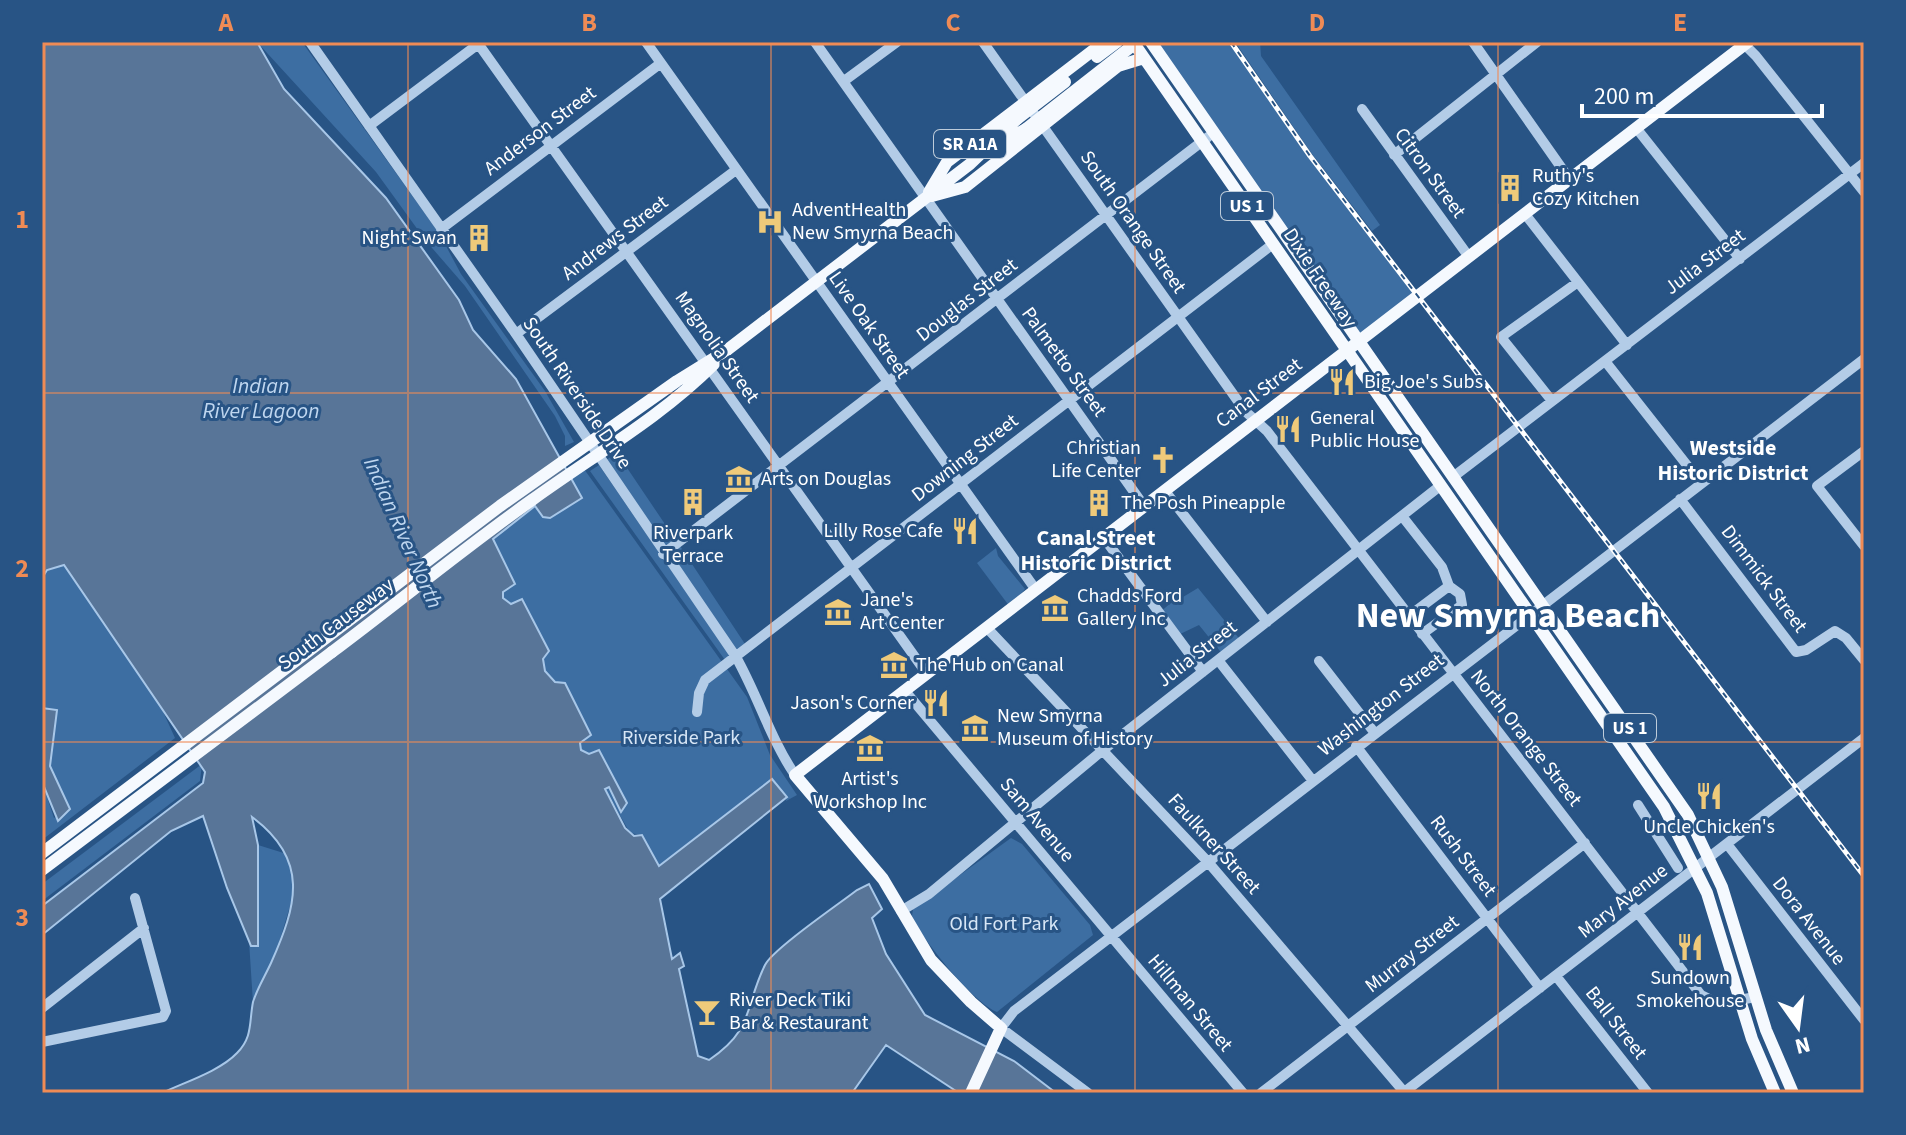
<svg xmlns="http://www.w3.org/2000/svg" width="1906" height="1135" font-family="'Source Sans 3',sans-serif">
<style>
.green{fill:#3d6ea2}
.water{fill:#587598;stroke:#a8c7e8;stroke-width:2}
.lines{fill:none;stroke-linecap:round;stroke-linejoin:round}
.minor{stroke:#b3cce7;stroke-width:10}
.major{stroke:#f5f9fe;stroke-width:12}
.rail-casing{stroke:#fff;stroke-width:5}
.rail{stroke:#285485;stroke-width:2;stroke-dasharray:6;stroke-linecap:butt}
.major-bridge{stroke:#f5f9fe;stroke-width:12}
.grid{fill:none;stroke:#ef8b55;stroke-width:2;stroke-opacity:0.55}
.labels{text-anchor:middle;dominant-baseline:central;stroke-width:6;stroke-linejoin:round;paint-order:stroke}
.shield{fill:#285485;stroke:#beccda;stroke-width:2}
.shield-label{font-size:18px;font-weight:bold;fill:#fff}
.street-label{font-size:20px;fill:#fff;stroke:#285485}
.poi-label{font-size:20px;fill:#fff;stroke:#285485;text-anchor:start}
.park-label{font-size:20px;fill:#d7e6f6;stroke:#285485}
.water-label{font-size:22px;font-style:italic;fill:#bfd6ef;stroke:#285485}
.neighbourhood-label{font-size:22px;font-weight:bold;fill:#fff;stroke:#285485}
.town-label{font-size:36px;font-weight:bold;fill:#fff;stroke:#285485}
.neatline{fill:none;stroke:#ef8b55;stroke-width:3}
.grid-label{font-size:26px;text-anchor:middle;font-weight:bold;fill:#ef8b55}
</style>
<rect width="100%" height="100%" fill="#285485"/>
<path class="green" d="M257,42H302L439,233L461,274L545,391L574,442L565,446V436L555,416L465,286L426,241L376,172Z
M1151,42H1231L1310,156L1417,297L1359,342Z
M1235,42H1260L1261,56L1380,225L1372,231L1312,154Z
M617,453L675,539L664,547L606,460Z
M579,462L747,697L770,755L797,795L786,801L787,797L772,779L658,866L642,835L630,833L605,789L609,787L621,811L626,804L599,750L586,754L581,751L580,743L591,734L564,683L554,682C545,674 537,659 549,650L523,600L511,604L503,598V592L515,584L485,522Z
M599,465L730,656L725,660L590,471Z
M680,546L745,644L737,651L669,555Z
M996,548L998,556L1025,589L1010,607L977,563Z
M52,559L74,568L160,705L175,738L42,840V782L54,818L70,809L50,766L57,711L42,708V578Z
M1198,588L1242,642L1224,656L1199,625L1176,636L1159,613L1172,602L1169,596L1179,593L1183,597Z
M202,764L200,781L42,901V884Z
M1011,838L1022,844L1090,925L1093,935L997,1012C974,1003 922,940 912,916L913,909Z
M258,845L290,855L294,893L278,946L253,1003L249,941L251,946L258,933Z"/>
<path class="water" d="M42,42H257L284,89L386,198L459,300L473,330L516,379L582,498L550,518L543,517L535,506L493,539L515,584L503,592V598L511,604L522,599L549,651L543,659L545,671L555,682L565,683L591,735L580,743L581,750L589,754L599,750L627,803L621,812L609,787L605,789L625,828L634,836L642,835L659,866L772,779L787,797L660,899L672,959L680,953L684,966L679,969L698,1056L709,1060C755,1029 744,1007 765,965C773,949 839,904 857,890L869,884L882,909L872,918L886,954L925,1015L1014,1061L1056,1093H959L886,1045L852,1093H162C185,1082 220,1071 237,1053C253,1037 249,1022 253,1002C257,989 265,976 271,963C297,905 310,860 252,817L258,845V946H251L227,888L203,816L171,831L42,935V906L203,783L205,772L64,565L47,570L42,578Z
M42,708L57,710L50,766L70,809L58,821L42,782Z"/>
<g class="lines">
<path class="minor" d="M310,42L516,334L736,657C758,696 770,738 795,775
M477,42L927,674
M646,42L1036,590
M815,42L1144,506
M983,42L1245,411L1267,431L1701,995L1719,1004L1755,997
M1473,42L1570,180
M1742,42L1756,56L1864,192
M844,81L897,42
M1362,109L1469,257
M369,126L481,42
M1637,129L1740,259
M1394,155L1537,42
M1525,214L1627,345
M441,229L661,63
M516,334L736,170
M1605,361L1701,483
M1552,401L1501,337L1578,282
M1864,451L1817,486L1864,546
M1453,477L1864,163
M1165,491L1267,622
M1680,499L1796,652L1806,650L1835,631L1846,638L1864,660
M1402,516L1442,567L1449,586L1409,616
M1104,538L1203,672
M663,554L1208,137
M987,628L1208,862L1405,1093
M1422,634L1462,605L1460,594L1449,586
M1218,660L1313,781
M1319,661L1374,732
M905,691L1243,1093
M697,712L699,693L705,680L1273,244
M1356,746L1540,988
M1638,805L1678,868
M1727,844L1864,1020
M901,911L929,894L1103,750L1440,486
M1556,976L1648,1093
M42,1008L144,928
M42,1042L163,1017L166,1011L135,898
M1088,1093L1001,1028L1014,1011L1864,359
M1261,1093L1585,843
M1403,1093L1864,738"/>
<path class="major" d="M1133,42L1664,807L1707,893L1752,1039L1775,1093
M1151,42L1688,815L1722,887L1766,1030L1793,1093
M1097,57L1117,42
M999,144L1026,129
M929,192L947,162L1104,42
M932,196L965,187L1118,66L1144,58
M727,350L970,164L1017,119
M42,870L332,652
M971,1093L1001,1028L971,1002L931,960L883,879L795,775L1748,42"/>
<g class="rail-casing">
<path id="rail" d="M1231,42L1310,156L1864,876"/>
</g>
<use href="#rail" class="rail"/>
<path class="major-bridge" d="M1017,119L1065,82
M1026,129L1137,42
M332,652C399,602 464,548 532,500C594,455 660,418 714,364
M42,853L500,506L677,381L727,350"/>
</g>
<path class="grid" d="M408,42V1093M771,42V1093M1135,42V1093M1498,42V1093M42,393H1864M42,742H1864"/>
<defs>
<g id="building-bare" transform="scale(2.16)"><path d="M-4-6H4V6H1V3H-1V6H-4ZM-2.5-4.3h1.7v1.8h-1.7ZM.8-4.3h1.7v1.8H.8ZM-2.5-1h1.7V.8h-1.7ZM.8-1h1.7V.8H.8Z" fill="#efca7a" stroke="#285485" stroke-width="2.5" paint-order="stroke"/></g>
<g id="hospital-bare" transform="scale(2.16)"><path d="M-5-5h3v3.5h4V-5h3V5h-3V1.5h-4V5h-3Z" fill="#efca7a" stroke="#285485" stroke-width="2.5" paint-order="stroke"/></g>
<g id="restaurant-bare" transform="scale(2.16)"><path d="M-5-6h1v4h1v-4h1v4h1v-4h1v5L-1.5 .5V6h-2V.5L-5-1ZM5-6V6H3V1.5H1.5Q1.5-4 5-6Z" fill="#efca7a" stroke="#285485" stroke-width="2.5" paint-order="stroke"/></g>
<g id="church-bare" transform="scale(2.16)"><path d="M-1.2-6h2.4v3.5h3.3v2.4h-3.3V6h-2.4V-.1h-3.3v-2.4h3.3Z" fill="#efca7a" stroke="#285485" stroke-width="2.5" paint-order="stroke"/></g>
<g id="museum-bare" transform="scale(2.16)"><path d="M0-6L6-3V-2H-6V-3ZM-5-1h2V3h-2ZM-1-1h2V3h-2ZM3-1h2V3H3ZM-6 4H6V6H-6Z" fill="#efca7a" stroke="#285485" stroke-width="2.5" paint-order="stroke"/></g>
<g id="bar-bare" transform="scale(2.16)"><path d="M-6-5H6L.8 .8V4.5H3.5V6h-7V4.5H-.8V.8Z" fill="#efca7a" stroke="#285485" stroke-width="2.5" paint-order="stroke"/></g>
</defs>
<g fill-rule="evenodd">
<use href="#building-bare" x="1510" y="188"/>
<use href="#hospital-bare" x="770" y="222"/>
<use href="#building-bare" x="479" y="238"/>
<use href="#restaurant-bare" x="1342" y="382"/>
<use href="#restaurant-bare" x="1288" y="429"/>
<use href="#church-bare" x="1163" y="460"/>
<use href="#museum-bare" x="739" y="479"/>
<use href="#building-bare" x="693" y="502"/>
<use href="#building-bare" x="1099" y="503"/>
<use href="#restaurant-bare" x="965" y="531"/>
<use href="#museum-bare" x="1055" y="608"/>
<use href="#museum-bare" x="838" y="612"/>
<use href="#museum-bare" x="894" y="665"/>
<use href="#restaurant-bare" x="936" y="703"/>
<use href="#museum-bare" x="975" y="728"/>
<use href="#museum-bare" x="870" y="748"/>
<use href="#restaurant-bare" x="1709" y="796"/>
<use href="#restaurant-bare" x="1690" y="947"/>
<use href="#bar-bare" x="707" y="1012"/>
</g>
<g class="labels">
<g class="shield">
<rect x="934" y="130" width="72" height="28" rx="6"/>
<rect x="1221" y="192" width="52" height="28" rx="6"/>
<rect x="1604" y="714" width="52" height="28" rx="6"/>
</g>
<g class="shield-label">
<text x="970" y="144">SR A1A</text>
<text x="1247" y="206">US 1</text>
<text x="1630" y="728">US 1</text>
</g>
<g class="street-label">
<text transform="translate(540 131) rotate(-37)">Anderson Street</text>
<text transform="translate(1430 173) rotate(54)">Citron Street</text>
<text transform="translate(1133 222) rotate(55)">South Orange Street</text>
<text transform="translate(615 238) rotate(-37)">Andrews Street</text>
<text transform="translate(1705 262) rotate(-37)">Julia Street</text>
<text transform="translate(1320 278) rotate(56)">Dixie Freeway</text>
<text transform="translate(967 300) rotate(-38)">Douglas Street</text>
<text transform="translate(869 325) rotate(55)">Live Oak Street</text>
<text transform="translate(717 347) rotate(55)">Magnolia Street</text>
<text transform="translate(1064 362) rotate(54)">Palmetto Street</text>
<text transform="translate(577 393) rotate(56)">South Riverside Drive</text>
<text transform="translate(1259 393) rotate(-37)">Canal Street</text>
<text transform="translate(965 458) rotate(-38)">Downing Street</text>
<text transform="translate(1764 579) rotate(53)">Dimmick Street</text>
<text transform="translate(336 624) rotate(-37)">South Causeway</text>
<text transform="translate(1197 654) rotate(-38)">Julia Street</text>
<text transform="translate(1381 705) rotate(-38)">Washington Street</text>
<text transform="translate(1526 738) rotate(52)">North Orange Street</text>
<text transform="translate(1037 820) rotate(50)">Sam Avenue</text>
<text transform="translate(1214 844) rotate(48)">Faulkner Street</text>
<text transform="translate(1463 856) rotate(53)">Rush Street</text>
<text transform="translate(1623 901) rotate(-38)">Mary Avenue</text>
<text transform="translate(1809 921) rotate(52)">Dora Avenue</text>
<text transform="translate(1412 954) rotate(-38)">Murray Street</text>
<text transform="translate(1190 1003) rotate(50)">Hillman Street</text>
<text transform="translate(1616 1023) rotate(52)">Ball Street</text>
</g>
<g class="poi-label">
<text x="1532" y="176">Ruthy's<tspan x="1532" dy="23">Cozy Kitchen</tspan></text>
<text x="792" y="210">AdventHealth<tspan x="792" dy="23">New Smyrna Beach</tspan></text>
<text x="457" y="238" text-anchor="end">Night Swan</text>
<text x="1364" y="382">Big Joe's Subs</text>
<text x="1310" y="418">General<tspan x="1310" dy="23">Public House</tspan></text>
<text x="1141" y="448" text-anchor="end">Christian<tspan x="1141" dy="23">Life Center</tspan></text>
<text x="761" y="479">Arts on Douglas</text>
<text x="1121" y="503">The Posh Pineapple</text>
<text x="943" y="531" text-anchor="end">Lilly Rose Cafe</text>
<text x="693" y="533" text-anchor="middle">Riverpark<tspan x="693" dy="23">Terrace</tspan></text>
<text x="1077" y="596">Chadds Ford<tspan x="1077" dy="23">Gallery Inc</tspan></text>
<text x="860" y="600">Jane's<tspan x="860" dy="23">Art Center</tspan></text>
<text x="916" y="665">The Hub on Canal</text>
<text x="914" y="703" text-anchor="end">Jason's Corner</text>
<text x="997" y="716">New Smyrna<tspan x="997" dy="23">Museum of History</tspan></text>
<text x="870" y="779" text-anchor="middle">Artist's<tspan x="870" dy="23">Workshop Inc</tspan></text>
<text x="1709" y="827" text-anchor="middle">Uncle Chicken's</text>
<text x="1690" y="978" text-anchor="middle">Sundown<tspan x="1690" dy="23">Smokehouse</tspan></text>
<text x="729" y="1000">River Deck Tiki<tspan x="729" dy="23">Bar &amp; Restaurant</tspan></text>
</g>
<g class="park-label">
<text x="681" y="738">Riverside Park</text>
<text x="1004" y="924">Old Fort Park</text>
</g>
<g class="water-label">
<text x="261" y="386">Indian<tspan x="261" dy="25">River Lagoon</tspan></text>
<text transform="translate(403 533) rotate(66)">Indian River North</text>
</g>
<g class="neighbourhood-label">
<text x="1733" y="448">Westside<tspan x="1733" dy="25">Historic District</tspan></text>
<text x="1096" y="538">Canal Street<tspan x="1096" dy="25">Historic District</tspan></text>
</g>
<g class="town-label">
<text x="1508" y="615">New Smyrna Beach</text>
</g>
</g>
<rect width="1906" height="1135" fill="none" stroke="#285485" stroke-width="88"/>
<g transform="translate(1798 1027) rotate(166)" stroke="#285485" stroke-width="6" paint-order="stroke">
<path d="M0-6L14 30L0 20L-14 30Z" fill="#ffffff"/>
<text y="-12" font-size="22" font-weight="bold" text-anchor="middle" fill="#ffffff">N</text>
</g>
<path d="M1582 104v12h240v-12" fill="none" stroke="#ffffff" stroke-width="4"/>
<text x="1594" y="104" font-size="24" fill="#ffffff" stroke="#285485" stroke-width="6" paint-order="stroke">200 m</text>
<rect x="44" y="44" width="1818" height="1047" class="neatline"/>
<g class="grid-label">
<text x="226" y="31">A</text>
<text x="589" y="31">B</text>
<text x="953" y="31">C</text>
<text x="1317" y="31">D</text>
<text x="1680" y="31">E</text>
<text x="22" y="228">1</text>
<text x="22" y="577">2</text>
<text x="22" y="926">3</text>
</g>
</svg>
